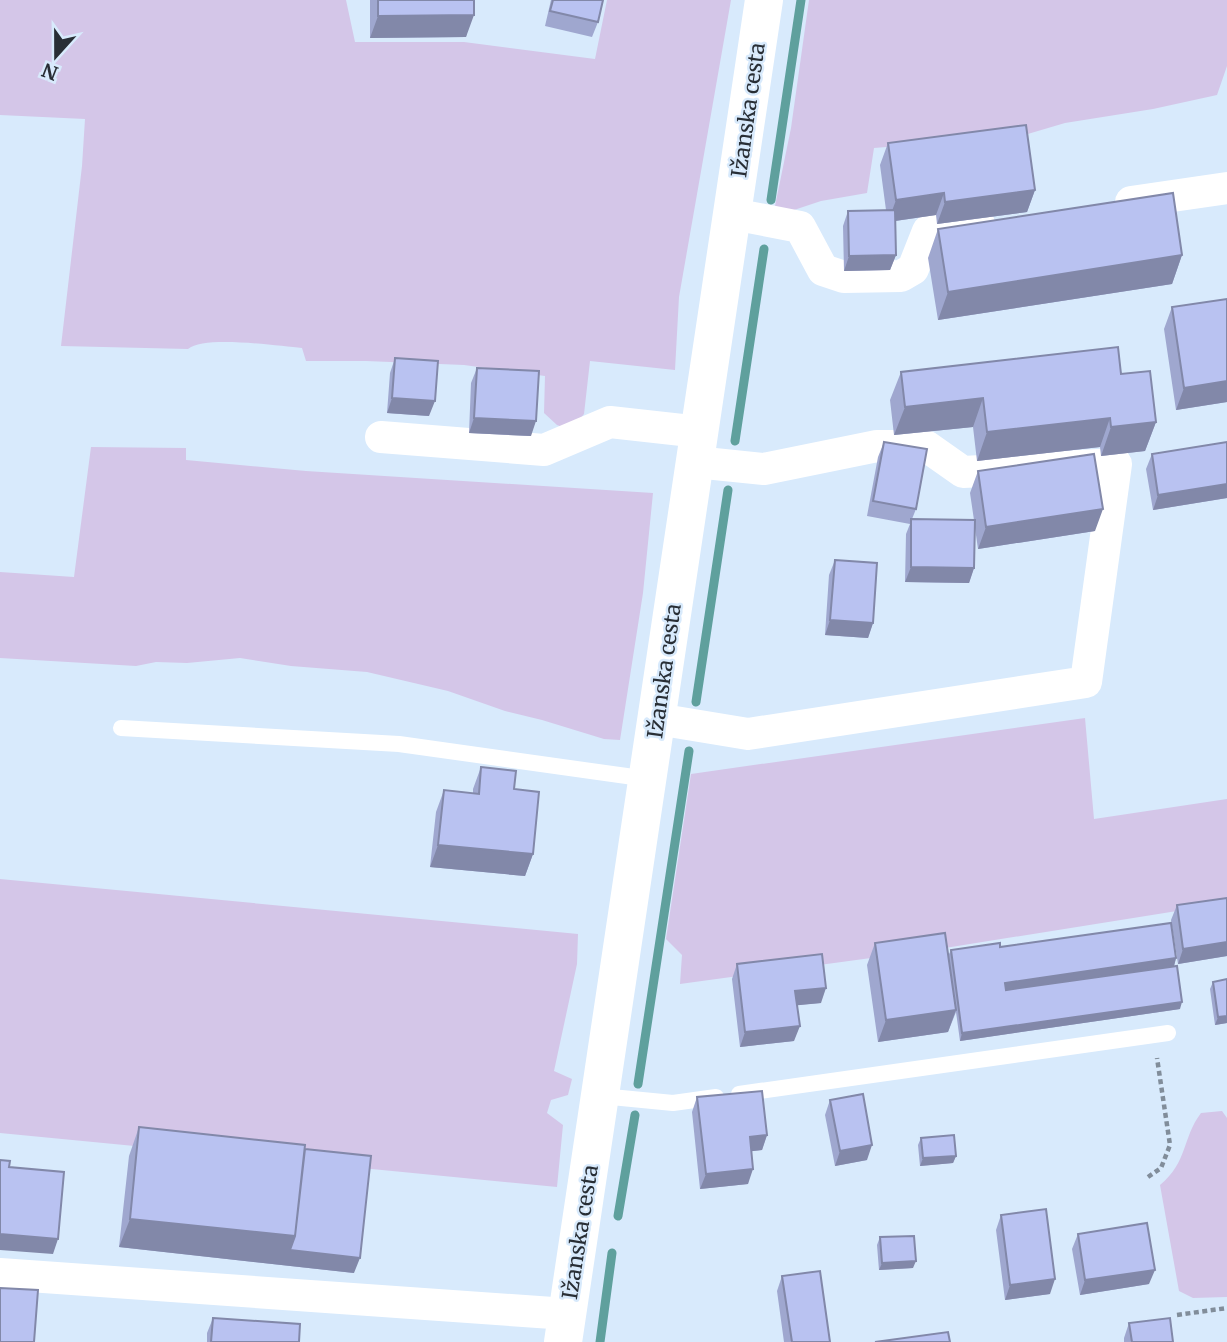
<svg xmlns="http://www.w3.org/2000/svg" width="1227" height="1342" font-family="Merriweather,serif">
<style>
.green{fill:#d4c6e8}
.lines{fill:none;stroke-linecap:round;stroke-linejoin:round}
.stream{stroke:#5fa09d;stroke-width:9}
.path{stroke:#818d9a;stroke-width:4.5;stroke-dasharray:5 3.5;stroke-linecap:butt}
.service{stroke:#fff;stroke-width:16}
.minor{stroke:#fff;stroke-width:32}
.tertiary{stroke:#fff;stroke-width:38}
.wall{fill:#9fa7cf}
.shaded-wall{fill:#8288a9}
.building{fill:#b9c2f1;stroke:#8288a9;stroke-width:2}
.labels{text-anchor:middle;dominant-baseline:central;stroke-width:5;stroke-linejoin:round;paint-order:stroke}
.street-label{font-size:21px;fill:#282e35;stroke:#d8eafc}
</style>
<rect width="100%" height="100%" fill="#d8eafc"/>
<path class="green" d="M0,0H346L355,42H464L595,59L607,0H731L679,297L675,370L590,361L584,414L571,430L557,425L544,413L545,376L464,365L366,361H306L302,348C278,346 204,335 188,349L61,346L82,166L85,119L0,115Z
M809,0H1227V66L1217,95L1153,109L1065,123L1021,136L874,148L867,193L821,201L785,213L775,206L791,128Z
M91,447L186,448V460L306,471L653,493L643,593L620,740L604,739L542,720L505,711L448,691L367,672L291,666L240,658L187,663L156,662L136,666L0,658V572L74,577Z
M1085,718L1094,819L1227,799V903L945,948L680,984L682,955L666,939L691,774Z
M0,879L578,934L577,964L554,1071L572,1079L568,1095L551,1100L547,1113L563,1125L557,1187L0,1133Z
M1222,1111L1227,1118V1297L1193,1298L1179,1291L1160,1185C1188,1162 1182,1138 1201,1113Z"/>
<g class="lines">
<path class="stream" d="M771,200L801,0
M735,441L764,249
M696,702L728,490
M638,1084L689,751
M618,1216L635,1115
M600,1342L612,1253"/>
<path class="path" d="M1148,1177L1161,1168L1170,1145L1157,1058
M1177,1315L1227,1308"/>
<path class="service" d="M121,728L399,744L648,779
M739,1094L1168,1033
M601,1096L673,1103L716,1097"/>
<path class="minor" d="M1131,202L1227,188
M733,214L800,227L823,270L844,277L901,276L913,269L928,231L979,224
M381,437L544,450L610,422L700,432
M657,719L748,734L1086,682L1116,464L963,472L926,446H877L764,469L695,462
M0,1274L567,1314"/>
<path class="tertiary" d="M563,1342L764,0"/>
</g>
<path class="wall" d="M370,0H474L466,37L370,38Z
M551,0H603L598,22L592,37L545,26Z
M888,143L1035,190L1027,212L937,224L936,215L895,221L896,255L890,270L844,271L843,226L848,211L886,210L880,165Z
M938,229L1182,255L1172,284L938,320L928,258Z
M1227,299V402L1176,410L1164,329L1172,307Z
M395,358L429,416L387,413L390,373Z
M477,368L531,436L469,433L471,383Z
M901,372L1121,374L1156,422L1145,451L1101,456L1100,447L977,461L973,427L894,435L890,400Z
M884,442L916,509L912,519L974,520L970,493L978,471L1095,531L978,549L975,528L974,568L969,583L905,582L906,534L910,524L867,516L878,457Z
M1227,442V498L1153,510L1146,469L1152,454Z
M835,560L873,623L868,638L825,635L829,575Z
M481,767L514,789L533,854L525,876L430,867L436,812L444,790L473,793V789Z
M1227,898V956L1178,964L1171,920L1177,905Z
M875,943L948,956L951,950L1000,947L1176,958L1174,966L1180,1009L960,1041L956,1012L948,1032L878,1042L867,965Z
M737,964L821,1003L797,1005L794,1041L740,1047L732,979Z
M1213,982L1227,1023L1215,1025L1210,989Z
M697,1097L767,1135L762,1150L752,1151L748,1184L700,1189L692,1112Z
M830,1100L867,1160L835,1166L825,1115Z
M139,1127L305,1149L354,1273L119,1247L129,1156Z
M921,1138L956,1156L953,1163L920,1166L918,1145Z
M1001,1215L1050,1294L1005,1300L996,1230Z
M1078,1234L1149,1284L1080,1295L1072,1249Z
M880,1237L913,1268L879,1270L877,1245Z
M782,1276L830,1342H784L777,1291Z
M213,1318L299,1342H207V1333Z
M1129,1323L1173,1342H1124V1338Z"/>
<path class="shaded-wall" d="M474,15L466,37L370,38L378,16Z
M1035,190L1027,212L937,224L945,202Z
M944,193L936,215L888,222L896,200Z
M896,255L890,270L844,271L849,256Z
M1182,255L1172,284L938,320L948,292Z
M1227,381V402L1176,410L1184,388Z
M392,398L435,401L429,416L387,413Z
M983,398L973,427L894,435L905,407Z
M474,418L536,421L531,436L469,433Z
M1110,418L1100,447L977,461L987,432Z
M1156,422L1145,451L1101,456L1111,427Z
M1227,484V498L1153,510L1158,495Z
M1103,509L1095,531L978,549L986,527Z
M911,567L974,568L969,583L905,582Z
M830,620L873,623L868,638L825,635Z
M438,845L533,854L525,876L430,867Z
M1227,942V956L1178,964L1183,949Z
M1176,958L1174,966L1003,990L1005,983Z
M826,988L821,1003L790,1006L795,991Z
M1182,1002L1180,1009L960,1041L962,1033Z
M956,1010L948,1032L878,1042L886,1020Z
M1227,1016V1023L1215,1025L1218,1017Z
M800,1026L794,1041L740,1047L745,1032Z
M767,1135L762,1150L745,1152L750,1137Z
M872,1145L867,1160L835,1166L840,1151Z
M956,1156L953,1163L920,1166L923,1158Z
M753,1169L748,1184L700,1189L706,1174Z
M130,1219L295,1236L360,1258L354,1273L119,1247Z
M0,1234L58,1239L53,1254L0,1250Z
M916,1261L913,1268L879,1270L882,1263Z
M1155,1270L1149,1284L1080,1295L1085,1280Z
M1055,1279L1050,1294L1005,1300L1010,1285Z"/>
<path class="building" d="M378,0H474V15L378,16Z
M553,0H603L598,22L550,11Z
M1026,125L1035,190L945,202L944,193L896,200L888,143Z
M1173,193L1182,255L948,292L938,229Z
M895,210L896,255L849,256L848,211Z
M1227,299V381L1184,388L1172,307Z
M1118,347L1121,374L1150,371L1156,422L1111,427L1110,418L987,432L983,398L905,407L901,372Z
M395,358L438,361L435,401L392,398Z
M477,368L539,371L536,421L474,418Z
M884,442L927,449L916,509L873,501Z
M1227,442V484L1158,495L1152,454Z
M1094,454L1103,509L986,527L978,471Z
M911,519L975,520L974,568L911,567Z
M835,560L877,563L873,623L830,620Z
M481,767L516,771L514,789L539,792L533,854L438,845L444,790L479,794Z
M1227,898V942L1183,949L1177,905Z
M1171,923L1176,958L1005,983L1006,990L1177,966L1182,1002L962,1033L951,950L1000,943V947Z
M945,933L956,1010L886,1020L875,943Z
M822,954L826,988L795,991L800,1026L745,1032L737,964Z
M1227,979V1016L1218,1017L1213,982Z
M762,1091L767,1135L750,1137L753,1169L706,1174L697,1097Z
M863,1094L872,1145L840,1151L830,1100Z
M139,1127L305,1145L295,1236L130,1219Z
M954,1135L956,1156L923,1158L921,1138Z
M305,1149L371,1156L360,1258L290,1250L295,1236Z
M0,1160L10,1161L9,1167L64,1172L58,1239L0,1234Z
M1046,1209L1055,1279L1010,1285L1001,1215Z
M1147,1223L1155,1270L1085,1280L1078,1234Z
M914,1236L916,1261L882,1263L880,1237Z
M820,1271L830,1342H792L782,1276Z
M0,1288L38,1290L34,1342H0Z
M213,1318L300,1324L299,1342H211Z
M1170,1318L1173,1342H1132L1129,1323Z
M948,1332L950,1342H875Z"/>
<g class="labels">
<g class="street-label">
<text transform="translate(748 110) rotate(-82)">Ižanska cesta</text>
<text transform="translate(664 671) rotate(-82)">Ižanska cesta</text>
<text transform="translate(580 1232) rotate(-81)">Ižanska cesta</text>
</g>
</g>
<g transform="translate(56 56) rotate(201)" stroke="#d8eafc" stroke-width="5" paint-order="stroke">
<path d="M0-5L12 26L0 18L-12 26Z" fill="#282e35"/>
<text y="-10" font-size="19" font-weight="bold" text-anchor="middle" fill="#282e35">N</text>
</g>
</svg>
